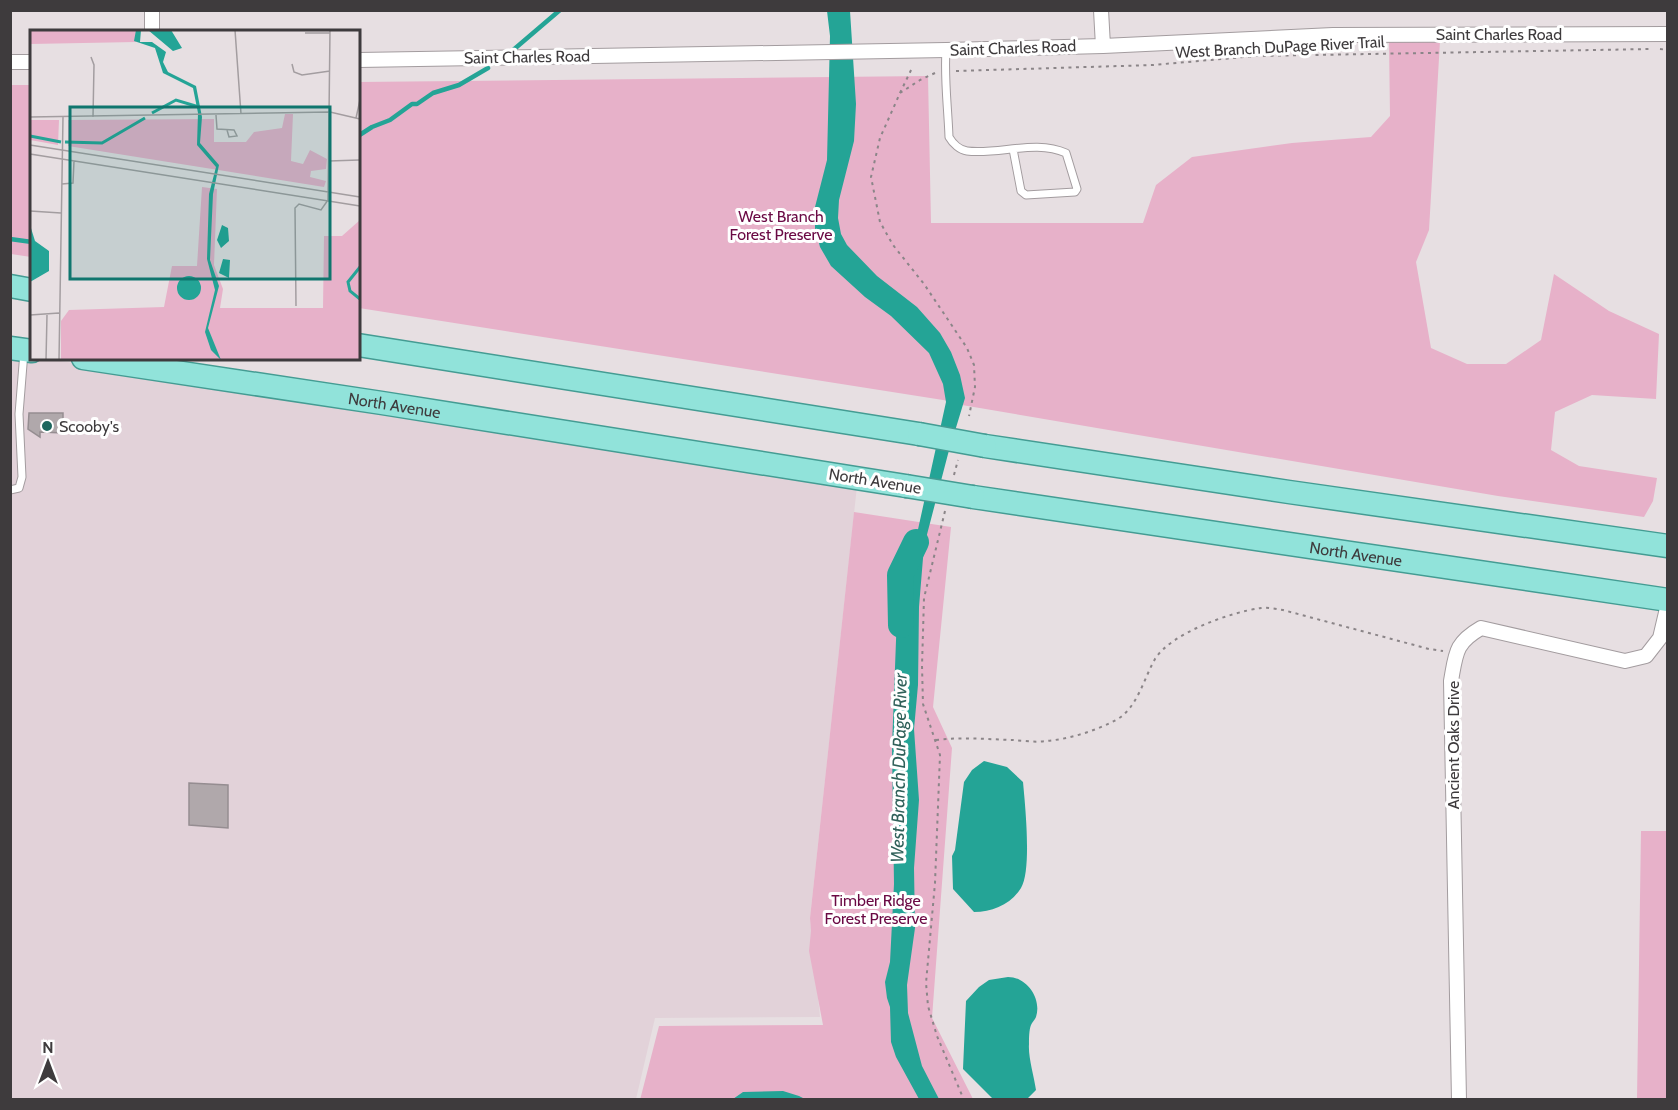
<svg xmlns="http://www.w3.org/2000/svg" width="1678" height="1110" font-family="Cabin,sans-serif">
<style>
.built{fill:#e2d2d9}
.green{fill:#e7b1c9}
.water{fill:#24a496}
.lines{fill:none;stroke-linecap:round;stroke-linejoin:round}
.stream{stroke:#24a496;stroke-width:4.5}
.river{stroke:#24a496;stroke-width:26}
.building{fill:#b0a8ab;stroke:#958d91;stroke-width:1.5}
.service-casing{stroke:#a39c9f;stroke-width:9}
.minor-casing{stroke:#a39c9f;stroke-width:16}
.primary-casing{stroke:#449c93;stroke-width:25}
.path{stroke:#8b8588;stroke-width:2;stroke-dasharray:3 4.5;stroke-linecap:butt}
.service{stroke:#fff;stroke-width:7}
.minor{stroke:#fff;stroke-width:14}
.primary{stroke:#91e3da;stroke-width:22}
.primary-bridge-casing{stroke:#449c93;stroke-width:25;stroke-linecap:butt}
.primary-bridge{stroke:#91e3da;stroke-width:22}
.poi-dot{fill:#1d665e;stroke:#fff;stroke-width:2}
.labels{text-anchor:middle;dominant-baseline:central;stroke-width:6;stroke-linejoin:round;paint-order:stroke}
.street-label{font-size:16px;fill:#3e3b3d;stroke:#fff}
.park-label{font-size:16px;fill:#6a0944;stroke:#fff}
.poi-label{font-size:16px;fill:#3e3b3d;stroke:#fff;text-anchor:start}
.water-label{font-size:18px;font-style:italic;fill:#30615a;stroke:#fff}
.inset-river{fill:none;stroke:#24a496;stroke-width:3}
.inset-road{fill:none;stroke:#a39da0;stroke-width:1.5}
.view{fill:#0f766e;fill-opacity:0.15;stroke:#0f766e;stroke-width:3}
.inset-edge{fill:none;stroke:#3e3b3d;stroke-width:3}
</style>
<rect width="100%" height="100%" fill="#e7dfe2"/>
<path class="built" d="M10,353L32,358L46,359L165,376L857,486L810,918L820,1017L655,1018L636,1099H11Z"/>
<path class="green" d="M1389,41H1440L1429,230L1416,262L1431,348L1467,364H1506L1541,340L1554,274L1609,311L1659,334L1656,399L1592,395L1555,412L1551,450L1579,466L1657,478L1653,501L1644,517L1498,496L962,405V403L359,308L358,82L928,76L931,223H1143L1156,185L1192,157L1292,143L1371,137L1390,116Z
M11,85H31V257L11,254Z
M854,512L951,527L933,707L952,748L932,1018L973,1099L640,1100L659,1026L823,1025L809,951L811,931L810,918Z
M1641,831H1667V1099H1637Z"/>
<path class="water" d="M827,11H850L856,104L854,141L839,200L838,218L841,234L847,245L877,276L917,307L940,333L951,352L960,375L965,398L948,454L924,546L919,607L918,685L914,729L919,800L914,868L915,928L907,985L908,1013L922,1066L939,1099H919L896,1057L891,1042L890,1007L887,998L885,982L890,962L894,884L892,747L897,614L902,586L901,560L904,550L917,534L946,402L943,384L929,353L891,316L865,297L831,266L820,247L815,228V207L827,160L830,36Z
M984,761L1007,767L1023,782C1025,804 1032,870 1021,888C1011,904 993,912 974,912L953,889L952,856L955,850L964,782L972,770Z
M1008,977C1027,977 1042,999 1036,1017C1035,1020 1032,1022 1031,1025C1029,1030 1029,1038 1029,1044C1028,1057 1034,1076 1036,1090L1027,1099H993L963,1069L966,1001L979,987L989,980Z
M783,1091L799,1096L805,1099H733L743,1092Z"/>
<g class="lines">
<path class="stream" d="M512,51L560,10
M358,136L372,127L390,120L412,104H417L433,93L459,85L488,68
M10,239L32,242"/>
<path class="river" d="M901,625L900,575L916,542"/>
</g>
<path class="building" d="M29,413H63V433L40,432V437L28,429Z
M189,783L228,785V828L189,825Z"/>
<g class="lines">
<g class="service-casing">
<path id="service" d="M946,50C944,79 948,108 949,137C953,144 960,150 967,151C999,155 1036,139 1066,153L1077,189L1075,192L1026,195L1021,191L1013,149
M10,490L19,488L22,477L19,414L24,352"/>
</g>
<g class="minor-casing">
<path id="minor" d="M1101,10L1103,46
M152,32V10
M358,60L946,50L1103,46L1333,35L1668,34
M10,62H32
M1459,1100L1451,681C1456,653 1455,643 1481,628L1625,661L1646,656L1660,638L1668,604"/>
</g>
<g class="primary-casing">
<g id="primary">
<path d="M10,286L32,290"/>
<path d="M358,345L919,434"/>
<path d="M10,348L32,351"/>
<path id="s1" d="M83,358L382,403L906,486"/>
<path d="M985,446L1289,492L1668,546"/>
<path id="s2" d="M973,497L1668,600"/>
</g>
</g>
<path class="path" d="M1660,49L1668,50
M956,71L1153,65L1256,56L1651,49
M935,73L920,80L900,93L880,138L871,177L880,222L893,245L924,284L967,348L974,365L975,387L969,416
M900,93L913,66
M954,475L958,460
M945,511L924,598L922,666L923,704L940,755L935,883L926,983L928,1006L937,1036L964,1100
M936,740C961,737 985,739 1010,740C1021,740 1034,743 1046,741C1070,739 1095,731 1116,720C1137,709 1144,678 1155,659C1171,633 1231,612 1261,608C1268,607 1276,609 1283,610L1429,649L1443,651"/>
<use href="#service" class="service"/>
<use href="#minor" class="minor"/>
<use href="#primary" class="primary"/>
<g class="primary-bridge-casing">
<path id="primary-bridge" d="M919,434L985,446
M906,486L973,497"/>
</g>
<use href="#primary-bridge" class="primary-bridge"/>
</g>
<circle class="poi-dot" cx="47" cy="426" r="6"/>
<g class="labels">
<g class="street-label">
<text x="1499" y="34">Saint Charles Road</text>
<text transform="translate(1280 47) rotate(-3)">West Branch DuPage River Trail</text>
<text transform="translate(1013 48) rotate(-2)">Saint Charles Road</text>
<text transform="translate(527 57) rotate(-1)">Saint Charles Road</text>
<text stroke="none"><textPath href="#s1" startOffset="315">North Avenue</textPath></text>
<text transform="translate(875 481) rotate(9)">North Avenue</text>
<text stroke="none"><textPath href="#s2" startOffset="387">North Avenue</textPath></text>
<text transform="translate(1453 745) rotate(-90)">Ancient Oaks Drive</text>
</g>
<g class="park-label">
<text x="781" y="216">West Branch<tspan x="781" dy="18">Forest Preserve</tspan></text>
<text x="876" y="900">Timber Ridge<tspan x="876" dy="18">Forest Preserve</tspan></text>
</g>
<g class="poi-label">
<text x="59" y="426">Scooby's</text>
</g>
<g class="water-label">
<text transform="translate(899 768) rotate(-89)">West Branch DuPage River</text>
</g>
</g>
<g transform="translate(30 30)">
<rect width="330" height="330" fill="#e7dfe2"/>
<path d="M0,0H107L106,12L0,14ZM255,84H263L261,131L273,134L280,120L297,129L296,139L281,141L280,147L296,151L294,157L38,116V90L184,89V112H216L224,102L252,98ZM0,90H29L28,115L0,110ZM172,157L187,159L184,235L193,259L190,278H293L294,206H312L330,190V330H31V291L39,280L134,277L142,236H167Z" fill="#e7b1c9"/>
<path d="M106,0H111L110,12H122L136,22L133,32L138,42L166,56L172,87L170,113L189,135L183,164L180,230L189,256L178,298L191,330L181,320L175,302L185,260L177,229L179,164L186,137L167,115L168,83L163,58L133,43L125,18L104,11ZM118,0H141L152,18L143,21ZM0,195L5,211L19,221V241L0,252ZM192,195L198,198L199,211L191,218L187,210ZM193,229L200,230L199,248L189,243ZM147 258a12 12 0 1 1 24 0a12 12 0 1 1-24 0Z" fill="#24a496"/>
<path class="inset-river" d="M122,83L146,70L169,77M0,106L31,112M35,112L72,113L115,88M330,237L318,252L320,261L330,269"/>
<path class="inset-road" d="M205,0L211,84M275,3H300M61,27L64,35L63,87M262,34L264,42L272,45L300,41M186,85L187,99L204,100L207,106L199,107L197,100M0,87L300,82L330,89M326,88L330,70M0,115L330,167M0,124L330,176M299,131L329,130M32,154L43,153L44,131M0,181L31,183M266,276L265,178L269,174L291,180L298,170L300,0M0,285L29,283M16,330L17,285M29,330L33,87"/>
<path class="view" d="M40,77H300V249H40Z"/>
<rect width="330" height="330" class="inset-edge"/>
</g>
<rect width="1678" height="1110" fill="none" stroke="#3e3b3d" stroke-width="24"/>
<g transform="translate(48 1062)" stroke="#ffffff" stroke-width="4.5" paint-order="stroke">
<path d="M0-4.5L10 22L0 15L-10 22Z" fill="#3e3b3d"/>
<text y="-9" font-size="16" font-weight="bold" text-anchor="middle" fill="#3e3b3d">N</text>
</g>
</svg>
